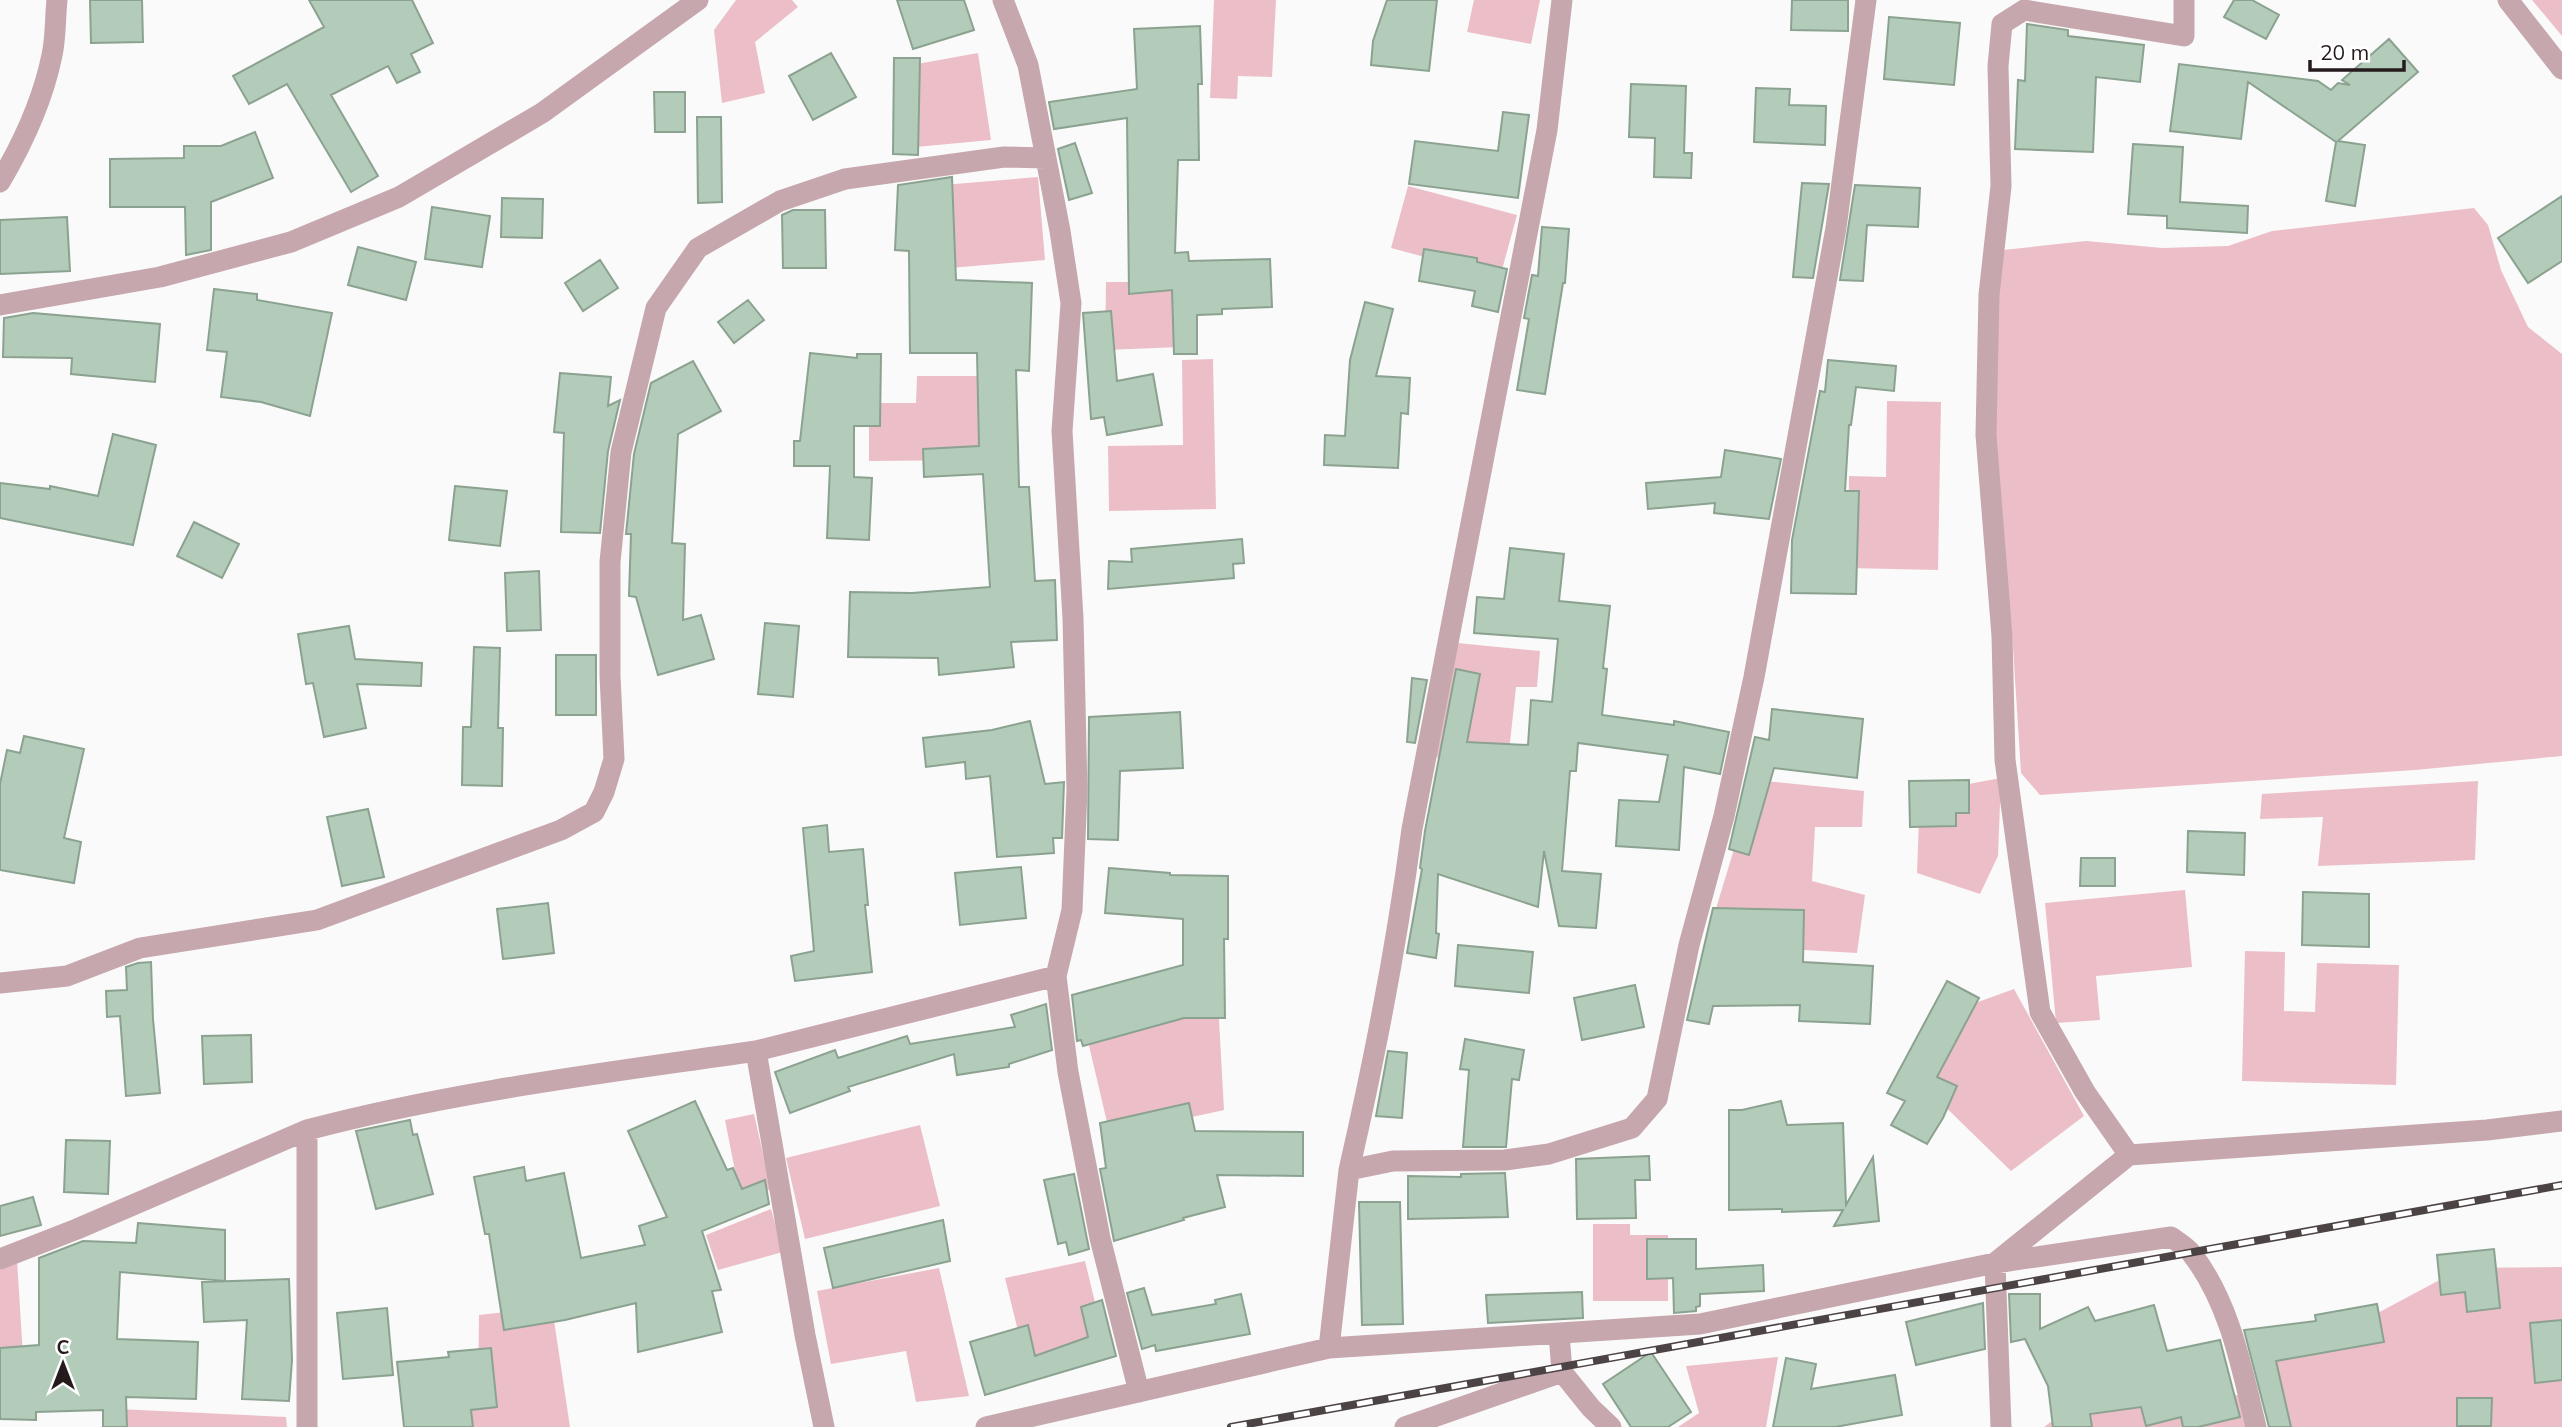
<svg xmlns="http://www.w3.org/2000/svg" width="2562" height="1427" font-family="Mulish,sans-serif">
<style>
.green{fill:#ecbfc8}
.building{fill:#b3ccb9;stroke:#8ba290;stroke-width:2}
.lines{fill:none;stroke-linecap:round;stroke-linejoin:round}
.minor{stroke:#c6a7ad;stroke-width:21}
.rail-casing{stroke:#4c4345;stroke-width:8}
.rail{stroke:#fff;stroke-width:5;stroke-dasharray:16;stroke-linecap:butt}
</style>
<rect width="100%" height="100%" fill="#fafafa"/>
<path class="green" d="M736,0H792L798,7L755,42L765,93L722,103L714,30Z
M1214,0H1276L1272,77L1238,76L1237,99L1210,98Z
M1474,0H1540L1531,44L1467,32Z
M2532,0H2562V36Z
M978,53L991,140L905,148L906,66Z
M1038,177L1045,260L950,268L943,185Z
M1408,186L1517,215L1500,277L1391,248Z
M2474,208L2488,225L2501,270L2528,327L2562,354V756L2415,770L2040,795L2021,773L2012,632L1993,431L1996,302L2003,250L2086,241L2162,248L2228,246L2272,231Z
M1106,282H1180L1181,347L1105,350Z
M1213,359L1216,509L1109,511L1108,446L1183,445L1182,360Z
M917,376H980L981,460L869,461V403H916Z
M1887,401L1941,402L1938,570L1848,568L1849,476L1886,477Z
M1457,643L1540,651L1537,687H1516L1508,761L1430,757Z
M2001,778L1998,856L1980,894L1917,873L1920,793Z
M1755,780L1864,791L1862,827H1815L1812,881L1865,895L1857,953L1718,945L1714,915Z
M2478,781L2475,860L2318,866L2323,817L2260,819L2262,794Z
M2185,890L2192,967L2096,976L2100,1020L2056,1023L2045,903Z
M2245,951L2285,952L2284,1011L2315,1012L2317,963L2399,965L2396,1085L2242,1081Z
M2014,989L2084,1116L2011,1171L1924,1086L1942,1015Z
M1218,1002L1224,1110L1110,1135L1083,1020Z
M754,1114L771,1189L741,1201L725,1120Z
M920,1125L940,1206L805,1239L786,1158Z
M771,1209L783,1252L718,1270L706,1235Z
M1593,1224H1630V1235H1668V1301H1593Z
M17,1260L23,1356L0,1392V1265Z
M1085,1261L1106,1348L1007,1376L1018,1331L1005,1278Z
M2562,1267V1427H2268L2251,1341L2359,1323L2462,1268Z
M939,1268L969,1396L916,1402L906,1351L831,1364L817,1291Z
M552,1307L570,1427H415L478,1395L479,1315Z
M1778,1357L1766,1427H1678L1699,1413L1686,1366Z
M2239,1395L2247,1427H2044L2072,1406Z
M118,1409L286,1417L287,1427H119Z"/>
<path class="building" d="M90,0H142L143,42L91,43Z
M309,0H412L433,43L411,54L420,72L397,83L388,66L331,95L378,176L351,192L287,84L249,104L233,76L324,27Z
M897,0H964L974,30L913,49Z
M1387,0H1437L1429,71L1371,65L1373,41Z
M1792,0H1848V31L1791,30Z
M2234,0H2252L2279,15L2266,39L2224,17Z
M1889,17L1960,23L1954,85L1884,79Z
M2027,24L2068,30V36L2144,45L2140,82L2096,77L2093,152L2015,149L2018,80L2025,81Z
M1200,26L1202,84H1198L1199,160H1178L1175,253L1188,252L1189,261L1270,259L1272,307L1222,309V314L1197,315V354H1174L1172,290L1129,294L1127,118L1054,129L1049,102L1137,89L1134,29Z
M2389,39L2418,72L2338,141L2365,145L2355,206L2326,201L2336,142L2248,82L2241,139L2170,131L2179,64L2318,81L2331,90L2338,83L2350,85L2342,80Z
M831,53L856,97L813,120L789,76Z
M894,58H920L918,155L893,154Z
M1631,84L1686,86L1684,153H1692L1691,178L1654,177L1655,138L1629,137Z
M1756,88L1790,89L1789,105L1826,106L1825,145L1754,142Z
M654,92H685V132H655Z
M1503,112L1529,115L1518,198L1409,184L1415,141L1498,151Z
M697,117H721L722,202L698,203Z
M255,132L273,178L211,202V250L186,255L185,207H110V159L184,158V146H221Z
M1075,143L1092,193L1069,200L1058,149Z
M2133,144L2183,147L2180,202L2248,206L2247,233L2167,228V216L2128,214Z
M952,177L956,280L1032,283L1029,371L1016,370L1019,487H1029L1035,581L1055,580L1057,640L1011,642L1014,667L939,675L938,658L848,657L850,592L912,593L990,587L983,474L924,477L923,449L979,446L977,353H910L909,251L895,250L898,185Z
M1802,183L1829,184L1813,278L1793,277Z
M1855,185L1920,188L1918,227L1867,225L1863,281L1840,280Z
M2562,196V261L2528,283L2498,238Z
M502,198L543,199L542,238L501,237Z
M432,207L490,216L482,267L425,259Z
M793,210H825L826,268H783L782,215Z
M67,217L70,271L0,274V220Z
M1542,227L1569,229L1565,283H1563L1545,394L1517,390L1529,319L1524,318L1532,275L1538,276Z
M358,247L416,262L406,300L348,285Z
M1424,249L1477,258V262L1507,269L1498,312L1472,306L1475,291L1419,281Z
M600,260L618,288L583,311L565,283Z
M214,289L257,294V300L332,313L310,416L261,402L221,397L227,352L207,350Z
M748,300L764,320L734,343L718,322Z
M1365,302L1393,309L1376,376L1410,378L1408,414L1401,413L1398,468L1324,465L1325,435L1345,436L1350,360Z
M1111,311L1117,381L1153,374L1162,425L1107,435L1104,417L1091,419L1083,313Z
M33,313L160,324L155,382L71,374L72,358L3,357L4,318Z
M810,353L857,358V354H881L880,426H854V477L872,478L869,540L827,538L830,466H794V441H800Z
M1828,360L1896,366L1894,391L1856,387L1851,425H1849L1845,491H1859L1856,594L1791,593L1792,540L1820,391L1825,392Z
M693,361L721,411L678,434L672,543L685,544L683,620L701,615L714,659L658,675L636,597L629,596L631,534H626L634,454L651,383Z
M560,373L611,377L608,406L620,400L608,451L600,533L561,532L564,433L554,432Z
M113,434L156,445L133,545L0,518V483L50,489V486L98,496Z
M1725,450L1781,459L1769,519L1714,513L1715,503L1648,509L1646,483L1721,477Z
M455,486L507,491L500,546L449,540Z
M194,522L239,544L222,578L177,556Z
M1242,539L1244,563L1233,564L1234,578L1108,589L1109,561L1132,562L1131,549Z
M1510,548L1564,554L1559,601L1610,606L1603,668L1607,669L1602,715L1674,725V721L1729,732L1720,774L1684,767L1679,850L1616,846L1619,800L1659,802L1668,755L1578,743L1576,771H1570L1562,871L1601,874L1596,928L1559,926L1544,851L1538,907L1438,874L1436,933L1439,934L1436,958L1407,953L1422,869L1420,868L1425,831L1456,669L1480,674L1467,742L1528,745L1531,700L1552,702L1558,639L1474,633L1477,597L1504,599Z
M539,571L541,630L507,631L505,573Z
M765,623L799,626L793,697L758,694Z
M349,626L355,659L422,663L421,686L357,684L366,728L324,737L313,683L306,684L298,634Z
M474,647L500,648L498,728H503L502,786L462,785L463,727H471Z
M556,655H596V715H556Z
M1412,678L1427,680L1415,743L1407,742Z
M1772,709L1863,719L1857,778L1774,768L1749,855L1729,849L1755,737L1769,740Z
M1180,712L1183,768L1120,771L1118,840L1088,839L1089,717Z
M1030,721L1045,784L1064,782L1062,838H1053L1054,853L997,857L990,776L966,779L965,762L926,767L923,738L992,730Z
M24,736L84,749L64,838L81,842L74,883L0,870V784L7,750L20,753Z
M1969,780V813H1956V826L1910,827L1909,781Z
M368,809L384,877L342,886L327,817Z
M827,825L829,852L863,849L868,905H865L872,972L795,981L791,956L814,951L803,828Z
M2188,831L2245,833L2244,875L2187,872Z
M2081,858H2115V886H2080Z
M1021,867L1026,918L960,925L955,873Z
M1109,868L1170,873V875L1228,876V939H1224L1225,1018H1184L1083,1046L1081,1040L1077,1041L1072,995L1183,965V919L1105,913Z
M2303,892L2369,894V947L2302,945Z
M548,903L554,953L503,959L497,909Z
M1713,908L1804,910L1803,962L1873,966L1870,1024L1799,1021L1800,1005L1713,1006L1709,1024L1687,1020Z
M1458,945L1533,952L1529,993L1455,986Z
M151,962L153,1019L160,1093L126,1096L120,1016L107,1017L106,991L127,990L126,967L138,963Z
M1947,981L1979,998L1937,1077L1957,1086L1943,1118L1927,1144L1891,1125L1905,1101L1887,1093Z
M1635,985L1644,1027L1582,1040L1574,998Z
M1046,1004L1052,1050L1009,1064V1067L957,1075L954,1054L848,1087L850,1091L790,1113L775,1072L835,1050L838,1058L907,1036L910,1044L1015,1027L1011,1015Z
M251,1035L252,1082L204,1084L202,1036Z
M1465,1039L1524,1050L1519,1080L1512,1079L1506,1147H1463L1469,1070L1460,1069Z
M1388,1051L1407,1053L1402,1118L1376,1116Z
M695,1101L727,1170L733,1168L742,1189L765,1180L769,1204L702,1231L721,1290L712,1291L722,1332L638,1352L636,1303L565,1320L504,1330L489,1234H485L474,1177L524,1167L526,1181L564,1173L581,1258L645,1245L639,1226L667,1217L628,1131Z
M1781,1101L1787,1125L1843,1123L1846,1205L1873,1157L1879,1221L1834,1226L1843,1210L1782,1212V1209L1729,1210V1110H1742Z
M1189,1103L1195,1131L1303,1132V1176L1217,1175L1225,1207L1183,1218L1184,1220L1114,1241L1100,1169L1106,1168L1100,1123Z
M410,1120L413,1135L417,1134L433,1194L376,1209L356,1131Z
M66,1140L110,1141L108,1194L64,1192Z
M1649,1156L1650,1180H1635L1636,1218L1577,1219L1576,1159Z
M1505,1173L1508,1217L1408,1219V1176L1461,1177V1174Z
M1074,1174L1089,1249L1069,1255L1066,1242L1058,1244L1044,1180Z
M33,1197L41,1225L0,1236V1206Z
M1359,1202H1400L1403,1324L1362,1325Z
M943,1220L950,1261L833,1288L824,1248Z
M138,1223L225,1230V1281L120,1272L117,1339L198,1342L196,1399L126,1397L127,1427H103V1410L36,1412V1420L0,1419V1348L39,1345V1258L83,1241L136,1243Z
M1647,1239H1696V1269L1763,1265L1764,1291L1700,1294V1306L1696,1307V1311L1674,1313L1673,1278L1647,1279Z
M2494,1249L2500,1308L2467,1312L2465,1292L2441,1295L2437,1255Z
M289,1279L292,1360L289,1401L242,1399L247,1320L204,1322L202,1282Z
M1144,1288L1152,1315L1216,1304L1215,1300L1241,1294L1250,1334L1156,1351L1155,1345L1142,1349L1127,1293Z
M1582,1292L1583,1318L1488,1323L1486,1295Z
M2009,1294H2040V1329L2088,1307L2095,1321L2154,1305L2167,1351L2220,1340L2240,1417L2198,1427H2183L2181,1417L2146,1426L2141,1407L2090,1414L2092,1427H2053L2048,1386L2025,1339L2011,1342Z
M1102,1300L1116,1356L985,1395L970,1342L1028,1325L1035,1356L1088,1337L1081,1307Z
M1983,1303L1985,1349L1916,1365L1906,1322Z
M2377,1304L2384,1342L2276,1361L2291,1427H2269L2244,1330L2316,1321L2315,1315Z
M387,1308L393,1375L343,1379L337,1313Z
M2562,1320V1380L2535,1383L2530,1323Z
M491,1348L497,1407L471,1410L473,1427H404L397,1362L449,1357L448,1352Z
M1651,1352L1691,1412L1668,1427H1631L1603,1384Z
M1786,1358L1816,1364L1811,1389L1895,1375L1902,1415L1835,1427H1773Z
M2457,1398H2492L2491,1426H2457Z"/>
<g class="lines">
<path class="minor" d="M1003,0L1028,65L1060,231L1071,303L1062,431L1073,618L1077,790L1072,910L1056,976L1068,1072L1100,1238L1139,1392
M2508,0L2562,69
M0,182C23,143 43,100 52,55C56,37 55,18 57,0
M0,305L160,277L291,242L399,197L542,113L698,0
M0,983L67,976L140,948L317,920L561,830L594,812L604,792L614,759L610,676V562L621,452L656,308L698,248L780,201L845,179L1004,157L1046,158
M307,1130C454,1091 606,1073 756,1051
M2129,1155L2085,1092L2040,1012L2005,760L2002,636L1986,435L1989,295L2001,186L1998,66L2002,24L2024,10L2184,36V0
M1349,1170C1375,1057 1397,944 1412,829L1547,130L1562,0
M0,1259L77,1229L307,1130V1427
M1559,1333L1562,1372L1591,1408L1611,1427
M1329,1348L1349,1170L1393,1161L1505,1160L1549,1154L1632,1128L1657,1099L1689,945L1724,816L1754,677L1836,228L1866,0
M824,1427L805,1335L756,1051L1056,976
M986,1427L1329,1348L1700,1324L1995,1263L2171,1237C2178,1242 2187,1247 2192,1254C2230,1303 2242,1369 2256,1427
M1405,1427L1562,1372
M2001,1427L1995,1263L2129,1155L2487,1130L2562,1121"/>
<g class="rail-casing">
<path id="rail" d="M1231,1427L2562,1185"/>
</g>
<use href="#rail" class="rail"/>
</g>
<g transform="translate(63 1364)" stroke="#ffffff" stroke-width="5" paint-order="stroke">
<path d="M0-5L12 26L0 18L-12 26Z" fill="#251a1c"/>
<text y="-10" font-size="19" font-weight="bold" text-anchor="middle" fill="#251a1c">С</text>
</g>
<path d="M2310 60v10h94v-10" fill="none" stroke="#251a1c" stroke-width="3.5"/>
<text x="2320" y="60" font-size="21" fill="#251a1c" stroke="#ffffff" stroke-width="5" paint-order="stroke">20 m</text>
</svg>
